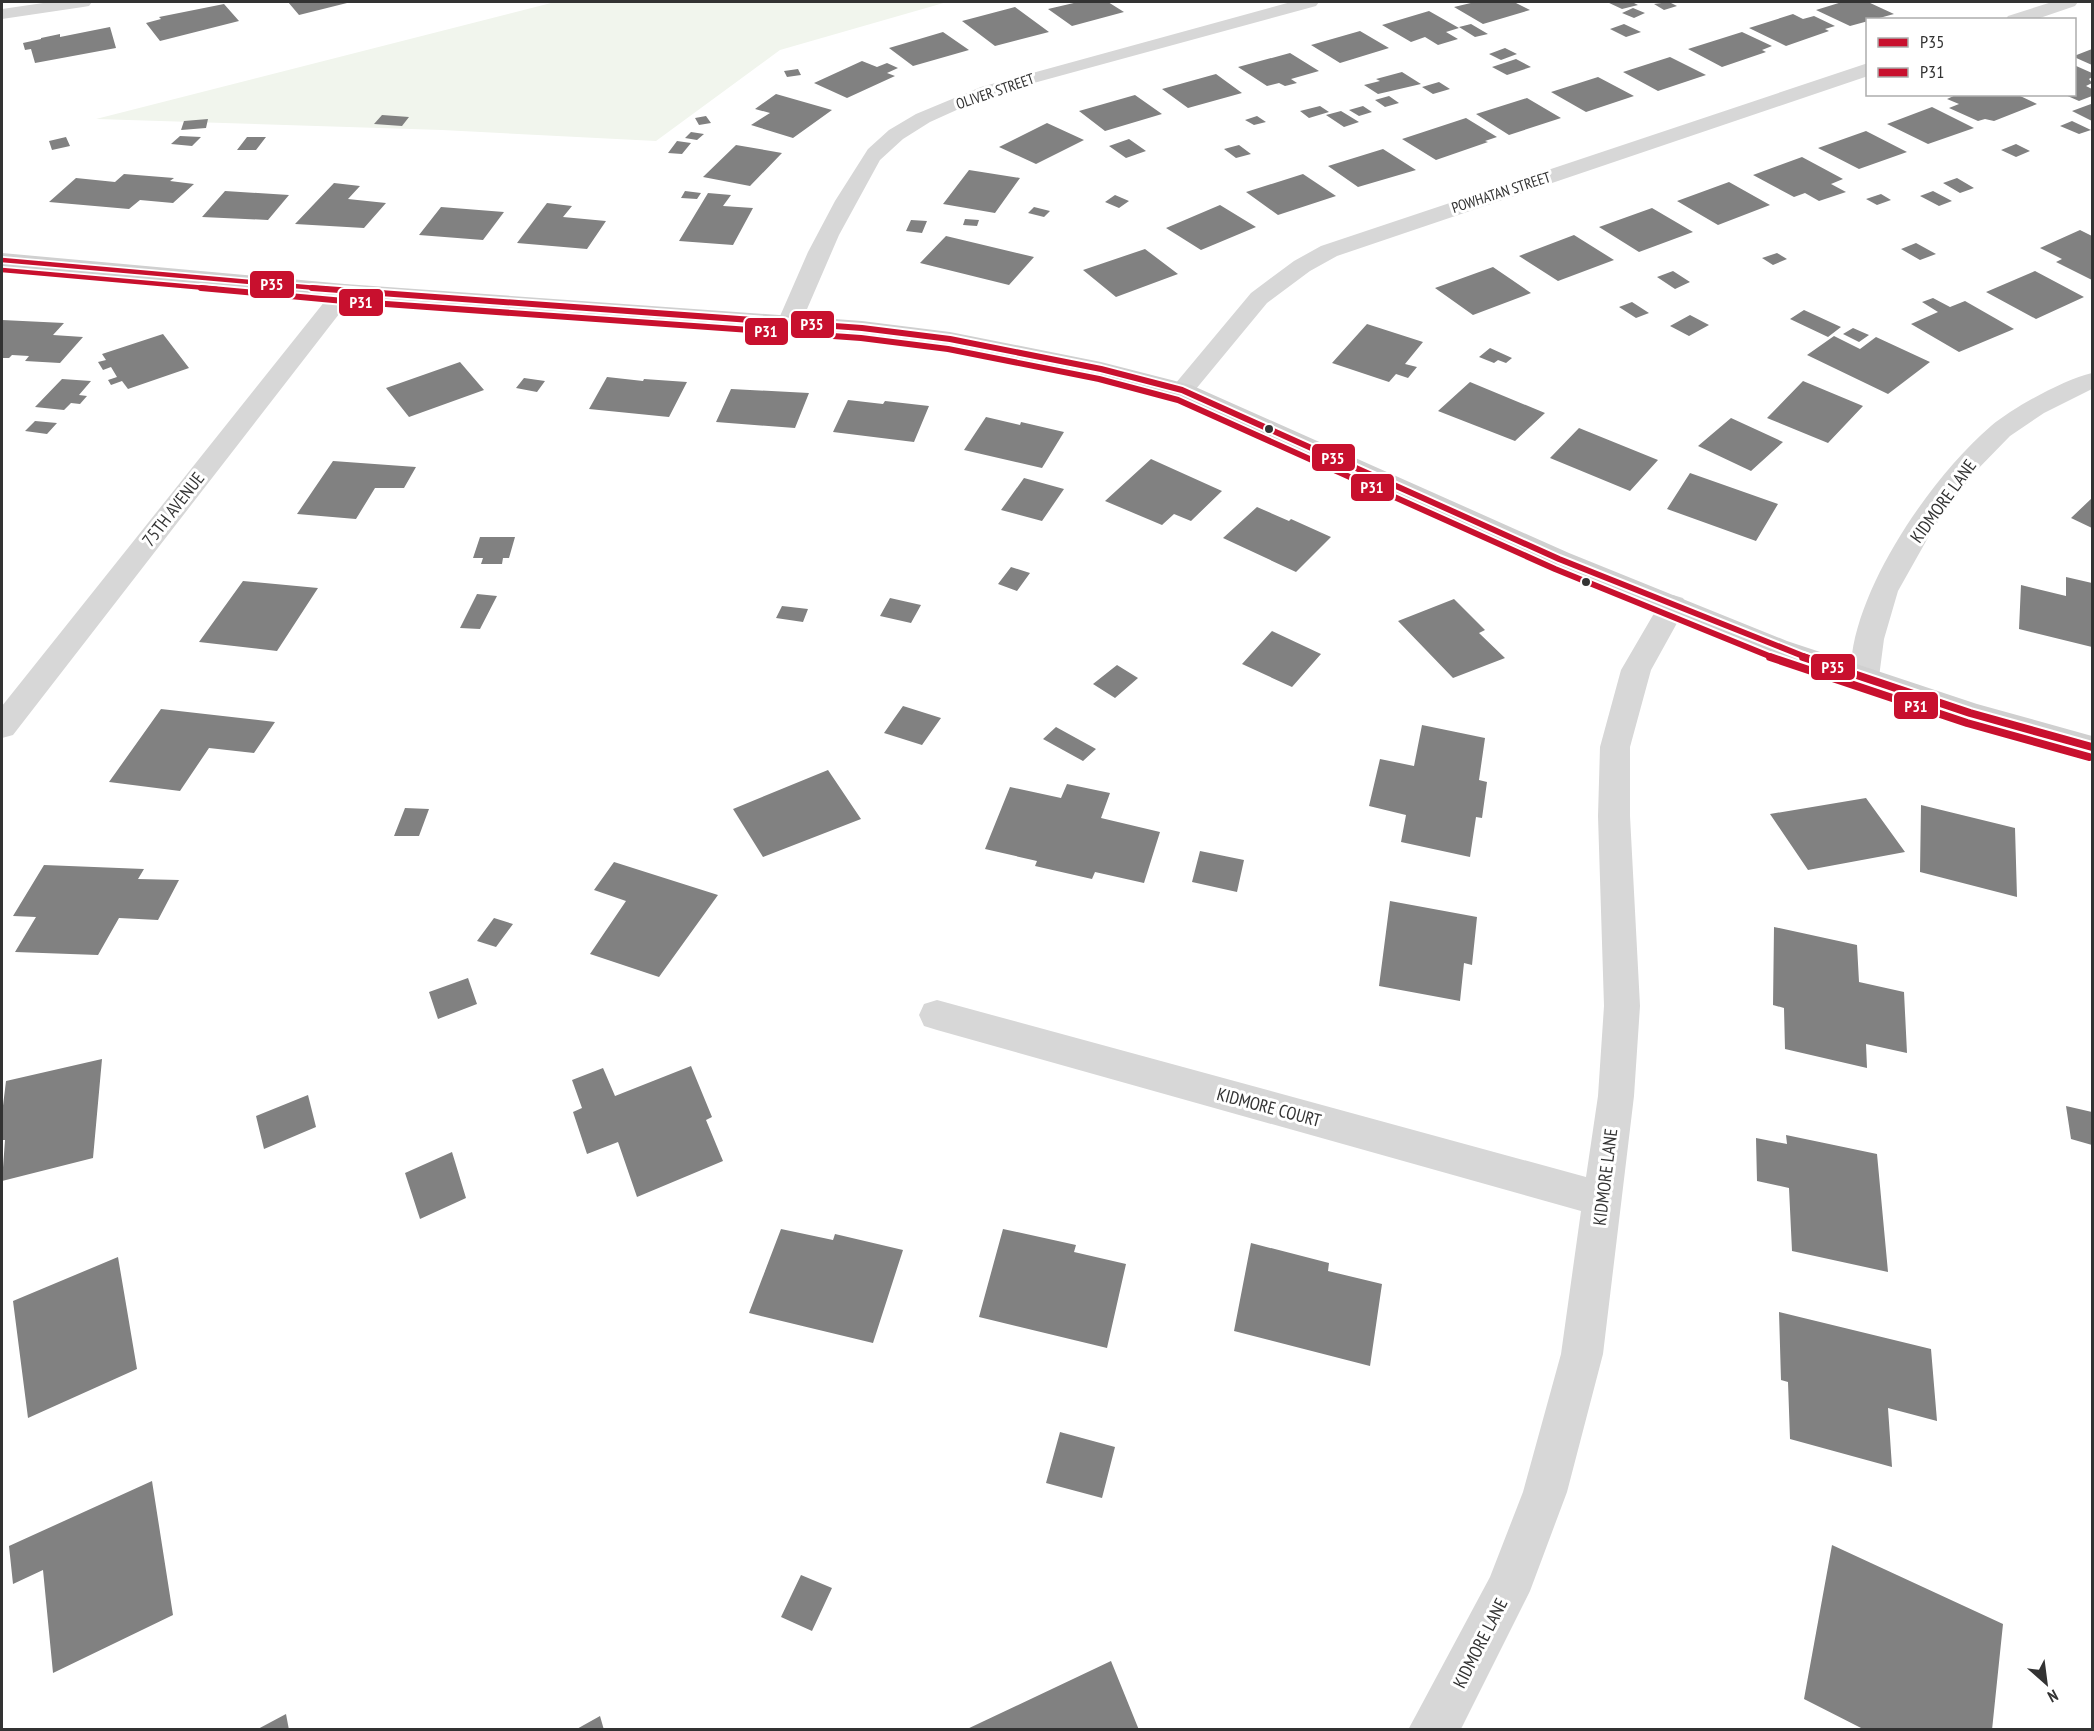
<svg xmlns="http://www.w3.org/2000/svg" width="2094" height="1731" font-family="'PT Sans Narrow',sans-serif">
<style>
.green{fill:#f1f5ed}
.building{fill:#818181}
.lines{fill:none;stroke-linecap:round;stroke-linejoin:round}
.street{fill:#d7d7d7;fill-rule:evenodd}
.secondary{fill:#d0d0d0;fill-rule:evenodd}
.bus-1-far2-casing{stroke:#fff;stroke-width:8}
.bus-1-far1-casing{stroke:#fff;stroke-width:10}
.bus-1-casing{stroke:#fff;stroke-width:12}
.bus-2-far2-casing{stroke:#fff;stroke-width:8}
.bus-2-far1-casing{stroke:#fff;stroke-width:10}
.bus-2-casing{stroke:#fff;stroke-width:12}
.bus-1-far2{stroke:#c8102e;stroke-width:4.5}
.bus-1-far1{stroke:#c8102e;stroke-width:6}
.bus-1{stroke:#c8102e;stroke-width:8}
.bus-2-far2{stroke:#c8102e;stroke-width:4.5}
.bus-2-far1{stroke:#c8102e;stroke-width:6}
.bus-2{stroke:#c8102e;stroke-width:8}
.bus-dot{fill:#333;stroke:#fff;stroke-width:2}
.labels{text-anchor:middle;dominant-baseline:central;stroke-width:6;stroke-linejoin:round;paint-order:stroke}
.far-street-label{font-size:15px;fill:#333;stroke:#fff}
.street-label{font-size:18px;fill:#333;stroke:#fff}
.line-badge{stroke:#fff;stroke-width:2}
.badge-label{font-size:16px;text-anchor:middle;font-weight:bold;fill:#fff}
</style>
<rect width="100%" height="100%" fill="#fff"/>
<path class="green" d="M555,2H947L780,50L656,141L442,130L96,119Z"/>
<path class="building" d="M288,2H351L299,15Z
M1078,2H1108L1124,12L1072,26L1048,9Z
M1475,2H1514L1530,10L1483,24L1454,7Z
M1607,2H1632L1638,5L1622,9Z
M1669,2L1677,6L1664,10L1654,4Z
M1842,2H1868L1894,14L1850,26L1816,10Z
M224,4L239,21L160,41L146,23L161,19L159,17Z
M1015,7L1049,32L995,46L962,21Z
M1633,8L1645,13L1634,18L1622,13Z
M1429,11L1459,28L1446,32L1458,39L1438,45L1425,37L1411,42L1382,25Z
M1793,14L1803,19L1814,16L1835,26L1825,29L1829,31L1786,46L1749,28Z
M1471,24L1488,34L1475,37L1459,27Z
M1624,24L1641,32L1626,37L1610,29Z
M110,27L116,48L35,63L31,49L25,50L23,43L41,39V38L60,34V37Z
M1360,31L1389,48L1340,63L1311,45Z
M943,32L969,50L913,66L889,48Z
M1742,32L1772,46L1762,50L1766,52L1722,67L1688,49Z
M1505,48L1517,54L1501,60L1489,54Z
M2092,49V65L2074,57V56Z
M1290,53L1319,71L1291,79L1297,83L1285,86L1279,83L1267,86L1238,67Z
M1670,57L1706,75L1658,91L1623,72Z
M1516,59L1531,67L1507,75L1492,67Z
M862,61L877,67L887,63L898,68L887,73L895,76L847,98L814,83Z
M2074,65L2092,73V77L2089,79L2092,83L2086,86L2092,89V96L2079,101L2063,94H2074Z
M798,69L801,75L787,77L784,71Z
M1402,72L1421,84L1378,94L1364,85L1380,81L1376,79Z
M1216,74L1242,93L1188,108L1162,89Z
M1598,77L1634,96L1586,112L1551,92Z
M1439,82L1450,89L1433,94L1422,87Z
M776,94L832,110L793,138L751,125L770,113L755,109Z
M1958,94H2016L2037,104L1994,121L1985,119L1978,121L1949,108L1959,104L1947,99Z
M1135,95L1162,114L1105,131L1079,111Z
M1389,96L1399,103L1385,107L1375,100Z
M1527,98L1561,118L1509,135L1476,114Z
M2091,104L2092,121L2072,111Z
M1320,106L1329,112L1309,118L1300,111Z
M1363,106L1372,112L1359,116L1349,110Z
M1932,107L1974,128L1928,144L1887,124Z
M1341,111L1359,122L1344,127L1326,115Z
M382,115L409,117L402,126L374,124Z
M706,116L711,123L699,125L695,118Z
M1257,116L1266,122L1254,125L1245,120Z
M1466,118L1497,137L1485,141L1488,142L1436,160L1402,139Z
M208,119L206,128L181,130L184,121Z
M2072,121L2091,130L2079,134L2060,126Z
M1047,123L1084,140L1036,164L999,147Z
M1866,131L1907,152L1859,169L1818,148Z
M691,132L704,134L697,140L685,138Z
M180,136L201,137L192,146L171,144Z
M66,137L70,146L52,150L49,141Z
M247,137H266L256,150H237Z
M1129,139L1146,151L1126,158L1109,146Z
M677,141L691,143L682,154L668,153Z
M2016,144L2030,151L2016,157L2001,150Z
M736,145L782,153L750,186L703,177Z
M1239,145L1251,154L1236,158L1224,149Z
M1383,149L1416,170L1358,187L1328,166Z
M1802,157L1843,179L1831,184L1846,192L1819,201L1805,193L1794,197L1753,175Z
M969,170L1020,178L995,213L943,204Z
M124,174L174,178L170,181L194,184L173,203L140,200L129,209L49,202L76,178L115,182Z
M1303,174L1336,196L1278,215L1246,192Z
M1957,178L1974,188L1960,193L1943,183Z
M1729,182L1770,205L1718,225L1677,201Z
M334,183L360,186L348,199L386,203L364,228L295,224Z
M225,191L289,195L268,220L202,217Z
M685,191L701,193L697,199L681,198Z
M1933,191L1952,201L1939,206L1920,196Z
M708,193L731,195L723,206L753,208L733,245L679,241Z
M1881,194L1891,200L1877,205L1866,199Z
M1115,195L1129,201L1119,208L1105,202Z
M547,203L572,206L563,217L606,221L587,249L517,243Z
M1220,205L1256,227L1201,250L1166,228Z
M441,207L504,212L483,240L419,235Z
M1034,207L1050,211L1044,217L1028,213Z
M1652,208L1693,232L1639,252L1599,227Z
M965,219L979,220L977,226L963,225Z
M911,220L927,221L922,233L906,231Z
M2080,230L2092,236V280L2056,262L2062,259L2040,248Z
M1574,235L1614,260L1558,281L1519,256Z
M946,236L1034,257L1009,285L920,263Z
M1916,243L1936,254L1920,260L1901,249Z
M1145,249L1178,274L1116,297L1083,270Z
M1777,253L1787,259L1773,265L1762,258Z
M1493,267L1531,293L1473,315L1435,288Z
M1673,271L1690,282L1675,289L1657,277Z
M2035,271L2084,297L2036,319L1986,292Z
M1933,298L1950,307L1965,301L2014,329L1959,352L1911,324L1938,312L1922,302Z
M1632,302L1649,313L1636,318L1619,307Z
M1804,310L1841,327L1828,337L1790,319Z
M1690,315L1709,325L1689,336L1670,326Z
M2,320L64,323L53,335L83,337L60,363L25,361L29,356L12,355L9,358H2Z
M1367,324L1423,342L1405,364L1417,367L1408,378L1396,374L1389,382L1332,363Z
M1853,328L1869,335L1859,342L1843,334Z
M163,334L189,368L128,389L122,381L111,385L108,380L117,377L111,367L103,370L98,362L106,360L102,354Z
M1834,336L1860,349L1876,337L1930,362L1888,394L1807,355Z
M1490,348L1512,358L1506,363L1498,360L1494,363L1479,357Z
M460,362L484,390L409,417L386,388Z
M607,377L643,381L644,379L687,382L669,417L589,409Z
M524,378L545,381L537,392L516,388Z
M62,379L91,381L79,395L87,396L80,404L71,403L64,410L35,407Z
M1803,381L1863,406L1828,443L1767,418Z
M1470,382L1545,413L1515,441L1438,411Z
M731,389L809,393L795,428L716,422Z
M848,400L883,404L885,401L929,406L914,442L833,432Z
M986,417L1020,425L1021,422L1064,432L1042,468L964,450Z
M1731,418L1783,442L1751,471L1698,446Z
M35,421L57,423L47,434L25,431Z
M1579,428L1658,460L1630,491L1550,458Z
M1151,459L1222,491L1191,521L1174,514L1162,525L1105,501Z
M333,461L416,467L404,488H375L356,519L297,514Z
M1690,473L1778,504L1756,541L1667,509Z
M1024,478L1064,489L1042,521L1001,510Z
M2092,498V528L2071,518Z
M1257,507L1289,521L1291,519L1331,537L1296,572L1223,538Z
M480,537H515L509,558H503L502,564H481L483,558H473Z
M1011,567L1030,573L1017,591L998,584Z
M2066,577L2092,583V647L2019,629L2021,585L2066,596Z
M243,581L318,588L277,651L199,642Z
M477,594L497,596L480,629L460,628Z
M890,598L921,605L911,623L880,616Z
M1454,599L1485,630L1479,633L1505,658L1453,678L1398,621Z
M782,606L808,609L803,622L776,618Z
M1272,631L1321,654L1292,687L1242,664Z
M1117,665L1138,678L1115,698L1093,684Z
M903,706L941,718L922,745L884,733Z
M161,709L275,722L254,753L209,748L180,791L109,782Z
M1422,725L1485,738L1479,780L1487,782L1482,818L1476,817L1470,857L1401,842L1406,815L1369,806L1380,759L1414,766Z
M1056,727L1096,749L1083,761L1043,739Z
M828,770L861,819L763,857L733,809Z
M1067,784L1110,793L1101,818L1160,832L1144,883L1095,872L1092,879L1035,866L1037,861L985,849L1010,787L1061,798Z
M1866,798L1905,852L1808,870L1770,814Z
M1921,805L2015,828L2017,897L1920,872Z
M405,808L429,809L419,836H394Z
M1200,851L1244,860L1237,892L1192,882Z
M614,862L718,895L659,977L590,954L626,901L594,890Z
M44,865L144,869L138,879L179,880L158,920L119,918L98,955L15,952L36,917L13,916Z
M1390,901L1477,917L1472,965L1464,963L1460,1001L1379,986Z
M494,918L513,924L496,947L477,941Z
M1774,927L1857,945L1859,982L1904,992L1907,1053L1866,1044L1867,1068L1785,1049L1784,1008L1773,1005Z
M468,978L477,1004L438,1019L429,992Z
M102,1059L93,1158L2,1181L5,1140H2V1114L6,1081Z
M691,1066L712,1117L706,1120L723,1161L637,1197L618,1142L587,1154L573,1112L582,1108L572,1080L603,1068L615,1096Z
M308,1095L316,1127L264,1149L256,1116Z
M2066,1106L2092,1112V1145L2071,1139Z
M1786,1135L1877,1154L1888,1272L1792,1251L1789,1188L1757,1181L1756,1138L1787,1144Z
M452,1152L466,1198L420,1219L405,1173Z
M781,1229L833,1240L835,1234L903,1250L873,1343L749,1313Z
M1003,1229L1076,1245L1074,1252L1126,1264L1107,1348L979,1317Z
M1251,1243L1329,1263L1328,1271L1382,1284L1370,1366L1234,1331Z
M118,1257L137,1369L28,1418L13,1301Z
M1779,1312L1931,1349L1937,1421L1888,1408L1892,1467L1790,1439L1788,1382L1781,1380Z
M1060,1432L1115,1447L1102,1498L1046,1483Z
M152,1481L173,1615L53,1673L43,1570L13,1584L9,1546Z
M1832,1545L2003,1624L1992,1730H1865L1804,1699Z
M801,1575L832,1588L812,1631L781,1617Z
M1111,1661L1139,1730H965Z
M286,1714L289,1730H256Z
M600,1716L604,1730H575Z"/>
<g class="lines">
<path class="street" d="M50,2H92L89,6L83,7L2,19V9Z
M1291,2H1319L1316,6L1030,84L961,108L930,122L903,139L880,160L839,235L801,323L797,328L789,330L781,328L777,323L808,252L835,201L868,149L889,130L916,114L981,87Z
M2052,2H2078L2075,6L2034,20H2005L2008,16Z
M1868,63V76L1337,256L1310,271L1267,303L1191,395L1182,397L1173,395L1170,390L1251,293L1294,261L1321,246Z
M345,284L353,286L357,291L353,296L13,735L2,738V706L337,286Z
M2092,373V389L2044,413L2010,436L1973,474L1934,527L1898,591L1884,639L1879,677L1875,684L1864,687L1853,684C1848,674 1851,665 1852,654C1863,577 1933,476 1991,426C2014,407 2063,380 2092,373Z
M1673,595L1683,598L1687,605L1651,670L1630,747V816L1640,1006L1634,1096L1603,1354L1567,1492L1530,1591L1462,1727L1460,1730H1408L1490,1577L1523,1492L1561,1354L1581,1211L937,1030L924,1026L919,1015L924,1004L937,1000L1586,1177L1598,1096L1604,1006L1598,816L1600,747L1621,670L1663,598Z"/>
<path class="secondary" d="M2,253L345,284L862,321L950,332L1101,362L1191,385L1569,553L1787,641L1977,704L2092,736V758L1959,721L1767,655L1549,565L1173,395L1099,376L950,346L862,335L345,298L2,267Z"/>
<g class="bus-1-far2-casing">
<path id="bus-1-far2" d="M2,260L328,289"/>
</g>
<g class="bus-1-far1-casing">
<path id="bus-1-far1" d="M312,288L862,328L950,339L1101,369L1182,390L1559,559L1808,658"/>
</g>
<g class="bus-1-casing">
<path id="bus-1" d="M1803,657L1970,713L2092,747"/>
</g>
<g class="bus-2-far2-casing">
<path id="bus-2-far2" d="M2,270L217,289"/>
</g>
<g class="bus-2-far1-casing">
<path id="bus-2-far1" d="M201,288L344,301L861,338L948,349L1099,379L1178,400L1555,569L1774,658"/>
</g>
<g class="bus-2-casing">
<path id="bus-2" d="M1770,657L1967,723L2089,757"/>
</g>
<use href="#bus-1-far2" class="bus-1-far2"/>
<use href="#bus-1-far1" class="bus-1-far1"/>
<use href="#bus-1" class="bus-1"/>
<use href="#bus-2-far2" class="bus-2-far2"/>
<use href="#bus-2-far1" class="bus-2-far1"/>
<use href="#bus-2" class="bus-2"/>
</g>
<g class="bus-dot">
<circle cx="1269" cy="429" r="5"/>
<circle cx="1586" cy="582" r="5"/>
</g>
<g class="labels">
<g class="far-street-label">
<text transform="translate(995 91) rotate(-19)">OLIVER STREET</text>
<text transform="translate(1501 192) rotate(-18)">POWHATAN STREET</text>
</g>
<g class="street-label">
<text transform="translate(1943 501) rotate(-54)">KIDMORE LANE</text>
<text transform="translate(173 509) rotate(-52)">75TH AVENUE</text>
<text transform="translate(1269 1107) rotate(15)">KIDMORE COURT</text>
<text transform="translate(1605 1177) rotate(-83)">KIDMORE LANE</text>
<text transform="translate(1480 1643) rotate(-63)">KIDMORE LANE</text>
</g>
</g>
<g class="line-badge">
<rect x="249" y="270" width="46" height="29" rx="6" fill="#c8102e"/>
<rect x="338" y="288" width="46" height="29" rx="6" fill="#c8102e"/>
<rect x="790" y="310" width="45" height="29" rx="6" fill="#c8102e"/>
<rect x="744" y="317" width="45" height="29" rx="6" fill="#c8102e"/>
<rect x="1311" y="443" width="45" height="29" rx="6" fill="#c8102e"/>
<rect x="1350" y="473" width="45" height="29" rx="6" fill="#c8102e"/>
<rect x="1810" y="653" width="46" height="28" rx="6" fill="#c8102e"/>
<rect x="1893" y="691" width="46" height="29" rx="6" fill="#c8102e"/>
</g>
<g class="badge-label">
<text x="272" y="290">P35</text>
<text x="361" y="308">P31</text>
<text x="812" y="330">P35</text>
<text x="766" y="337">P31</text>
<text x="1333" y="464">P35</text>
<text x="1372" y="493">P31</text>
<text x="1833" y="673">P35</text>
<text x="1916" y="712">P31</text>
</g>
<rect width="2094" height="1731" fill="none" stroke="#333333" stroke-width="6"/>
<rect x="1866" y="18" width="210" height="78" fill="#ffffff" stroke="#adadad" stroke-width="1.5"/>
<rect x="1878" y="38" width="30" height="9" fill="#c8102e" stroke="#adadad" stroke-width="1.5"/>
<text x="1920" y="48" font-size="18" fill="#333333">P35</text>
<rect x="1878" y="68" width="30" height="9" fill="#c8102e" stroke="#adadad" stroke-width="1.5"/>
<text x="1920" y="78" font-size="18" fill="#333333">P31</text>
<g transform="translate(2046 1683) rotate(152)" stroke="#ffffff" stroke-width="4.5" paint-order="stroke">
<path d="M0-4.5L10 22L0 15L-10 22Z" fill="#333333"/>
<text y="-9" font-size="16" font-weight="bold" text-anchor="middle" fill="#333333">N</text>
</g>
</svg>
